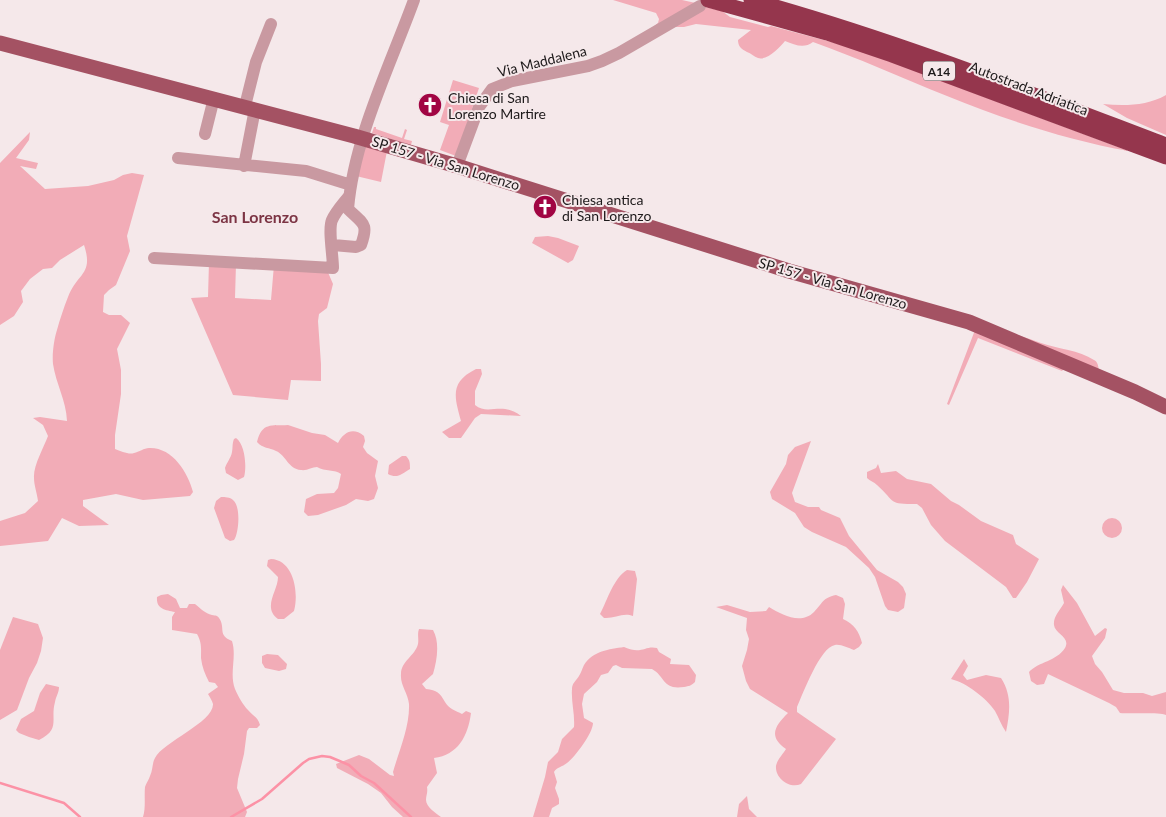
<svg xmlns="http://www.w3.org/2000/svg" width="1166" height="817" font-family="Lato,sans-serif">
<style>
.green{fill:#f2acb7}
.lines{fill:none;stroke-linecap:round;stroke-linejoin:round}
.stream{stroke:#fc92a6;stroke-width:2.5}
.minor{stroke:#c999a1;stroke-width:12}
.major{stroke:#a45263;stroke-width:15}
.highway{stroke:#95364d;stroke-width:15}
.labels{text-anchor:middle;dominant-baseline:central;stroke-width:4;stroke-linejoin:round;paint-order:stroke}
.shield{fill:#f5e8ea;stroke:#5e5758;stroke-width:1}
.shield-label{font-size:12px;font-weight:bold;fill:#1d191a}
.street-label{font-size:14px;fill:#1d191a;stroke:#f5e8ea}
.poi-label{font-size:14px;fill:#1d191a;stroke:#f5e8ea;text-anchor:start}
.quarter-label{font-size:16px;font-weight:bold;fill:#7c3444;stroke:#f5e8ea}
</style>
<rect width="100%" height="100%" fill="#f5e8ea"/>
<path class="green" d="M613,0H682L700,4L653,27L658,23L659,19L656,13Z
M705,7L722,11L730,17L768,27L771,26L854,48L1129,151C1067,140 1006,120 947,96C902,78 858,58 813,42C804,49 795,45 785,41C780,47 767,61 758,58C754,57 751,53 747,52C741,49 738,46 738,40L751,30L696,24L684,27H673Z
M453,80L479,88L456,156L440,150L449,125L440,122Z
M1166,95V135L1127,118L1103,104C1124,106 1147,106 1166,95Z
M374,127H376V129L402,138L405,129L407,130L404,139L412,141L411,145L372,133Z
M30,132L29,140L16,158L38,163L36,169L20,166L45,189L88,186L114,180L123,175L132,173L144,175L127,236L130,251L116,285L109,290L104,295L103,312L109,315H121L130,323L117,349L121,370V394L115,435V449C121,451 129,455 134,453C139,452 144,448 149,448C172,447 188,472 193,492L190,496L143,500L116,494L83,500V506L109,525L79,526L62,518L48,541L0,546V521L25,513L38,501C37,493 34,485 34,478C33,466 44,447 48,436L43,425L33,418L40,417L67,421C66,400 56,384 53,364C52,354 54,339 57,330C60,319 64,307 68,297C77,273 94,275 84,245L60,260L52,268L43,269L30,279L21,291L23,302L14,316L0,325V163Z
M362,144L387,151L381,182L356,176Z
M548,236L558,238L579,246L573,260L568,263L532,243L535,237Z
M209,262L236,264L235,298L271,300L274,265L327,270L333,284L327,308L319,314L318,321L321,364V381L291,380L288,400L233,395L191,298L208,297Z
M975,330L1067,365L1062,371L978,338L949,405L947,404Z
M1015,334C1024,337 1032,340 1041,343C1058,349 1079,350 1094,360C1098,362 1098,366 1099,370Z
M476,369H481L482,374L475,391V405C488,416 502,401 521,416L481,414L475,418L461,438H449L442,432L461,421C454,396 450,382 476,369Z
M288,425L312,433L325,435L338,443C344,432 353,427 364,436L365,441L363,447L367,453L378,461L375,476L378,488L374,499L368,501L356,499L346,505L318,515L308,516L304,512L306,499L317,494L334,493L338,488L341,474C335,469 325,472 317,467C312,467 307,471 301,470C288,469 286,455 276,451C269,447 263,449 257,442C262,422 271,426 288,425Z
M236,438C245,444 247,467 244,477L238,480L226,473L225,468C227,462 231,458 232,452C233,447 232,444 234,439Z
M811,441L792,493L795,502L808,507H819L821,510L840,518L849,536L877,570L898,582L903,587L906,594L904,608L898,612L888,610L885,606L875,577L869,568L846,547L812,532L804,527L795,513L772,499L770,492L786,464L788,455L795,447Z
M402,456H406C410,460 410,463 410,469C402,474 397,479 388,474L389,465Z
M878,464L881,473L896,471L907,479L931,484L951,501L959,505L981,521L1013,535L1016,544L1039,559L1027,582L1016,598H1013L1006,587L945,541L931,525L922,508L917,504C887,504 897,503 877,485C874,482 870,481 867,478V472L876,468Z
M221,497C225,497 230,497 233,500C241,506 239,533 234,540L230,541L225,538L214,508L216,501Z
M1102 528a10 10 0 1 1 20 0a10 10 0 1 1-20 0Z
M271,559C294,560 299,593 294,611L284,619H278C262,607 278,591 278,577L267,566L268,560Z
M627,570L635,571L637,579L633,616C623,612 614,619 604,618L600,614C608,599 613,579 627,570Z
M1063,585L1077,603L1095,636L1105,628L1107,629L1105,638L1092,656L1095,664L1102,672L1113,690L1124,693H1143L1152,696L1166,692V715C1159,712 1131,714 1120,713L1116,707L1109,703L1048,674L1044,684L1037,685L1031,681L1029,672C1038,662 1057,661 1065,648C1071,637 1055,634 1054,625C1053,617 1060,610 1064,603L1061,590Z
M168,594L176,599L180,608H187L189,604H195C201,609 205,613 212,615C216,616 217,615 219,618C226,628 217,635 232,641C237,657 229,673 235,689C238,696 243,705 248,710C253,716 258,717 260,725L257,728H249L247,731L244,754L238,779L237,788L247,812L245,817H143C146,807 144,797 145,787C146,783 149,780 150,776C153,770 152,763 155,758C163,742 214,722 213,704C212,701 210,697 208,694L218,687L215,683L209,682C205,674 202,667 201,658C201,648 202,643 197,634L172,630V617L175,612C165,610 156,609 157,597L161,595Z
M836,595L843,598L845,604L843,619C854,624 859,631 862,643L859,647L854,650C848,648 841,644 835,645C820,647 803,694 797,707V712L836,739L801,784C789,789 775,778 776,766C777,760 783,754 786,749C767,736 776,725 788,713L750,689L746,681L742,666L747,650L749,639L746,630L747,618L716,607L727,605L750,612L766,611L769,607C782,615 801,625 814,612C823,603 822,598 836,595Z
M13,617L38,624L43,638L41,651L37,663L29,678L17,710L0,720V650Z
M419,629L433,630C440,642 437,661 433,674L422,684L426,689C437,690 440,693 445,702C448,708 456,711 462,714L466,711L471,713C468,736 458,755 434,758L437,773L427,787C428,793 426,795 426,800C426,807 436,813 441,817H403L392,807L381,793L368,784L337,768L336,764L359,755L369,759L390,775L394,776L393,772C399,751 410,726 409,704C408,693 400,685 401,674C401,661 415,656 418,644C419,639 417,634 419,629Z
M624,647C642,655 645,645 657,648L659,652L671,659L670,664L689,665L696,675L695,682C691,686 689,686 684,687C662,690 666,677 652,669L622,668L616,665L613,666L608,673L601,675L597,682L584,694L582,704L584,718L593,723C593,733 575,757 567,763C562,767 557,767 554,772L557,782L555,788L559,799V804L552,808L549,817H533L545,777L548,762L558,752L562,739L574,727C575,714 571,702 572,689C572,683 576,681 579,676C581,673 582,669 584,665C593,651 609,649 624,647Z
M267,654L278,655L287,664L286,669L279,671L265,668L262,663V656Z
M964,659L968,666L963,675L967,680L986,675L1001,678C1012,695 1010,712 1006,732C1001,725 999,718 995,711C986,698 967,683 951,679Z
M46,684L59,687C59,693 56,696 55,702C50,720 61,729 39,740L29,737L19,733L16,730L21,719L34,711L40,693Z
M747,796L749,809L757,817H737L739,804Z"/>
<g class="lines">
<path class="stream" d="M0,783L64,803L80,817
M231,817L262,799L303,763L309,759L322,756L330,757L349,765L361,776L374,783L411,817"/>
<path class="minor" d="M245,106L256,62L271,24
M205,134L214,98
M178,158L306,171L351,185
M244,166L255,109
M457,166L479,107L492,89L512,81L588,66L602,61L619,53L700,6
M333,245L356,247L361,245C369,223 363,224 348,209C354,138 390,66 414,0
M154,258L333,268C333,256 328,229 332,220C336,211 343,204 349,196"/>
<path class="major" d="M0,43L354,136L457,166L789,271L969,322L1135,392L1166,407"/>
<path class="highway" d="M708,0L827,33L892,55L1166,157
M751,0C893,39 1029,93 1166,145"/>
</g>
<defs>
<g id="church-disc" transform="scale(1.25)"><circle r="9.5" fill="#a10543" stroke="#f5e8ea"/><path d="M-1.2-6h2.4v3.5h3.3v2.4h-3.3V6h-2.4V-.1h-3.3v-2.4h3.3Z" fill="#fff"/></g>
</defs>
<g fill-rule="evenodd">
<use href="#church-disc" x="430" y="105"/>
<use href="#church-disc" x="545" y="207"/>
</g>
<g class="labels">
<rect class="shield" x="923" y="61.5" width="32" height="19" rx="4"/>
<g class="shield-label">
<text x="939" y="71">A14</text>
</g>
<g class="street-label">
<text transform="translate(542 61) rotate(-14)">Via Maddalena</text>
<text transform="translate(1029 88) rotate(21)">Autostrada Adriatica</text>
<text transform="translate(446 163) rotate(17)">SP 157 - Via San Lorenzo</text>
<text transform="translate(833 283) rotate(16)">SP 157 - Via San Lorenzo</text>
</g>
<g class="poi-label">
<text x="448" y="97">Chiesa di San<tspan x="448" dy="16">Lorenzo Martire</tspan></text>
<text x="562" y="199">Chiesa antica<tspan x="562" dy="16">di San Lorenzo</tspan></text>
</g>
<g class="quarter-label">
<text x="255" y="216">San Lorenzo</text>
</g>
</g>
</svg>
